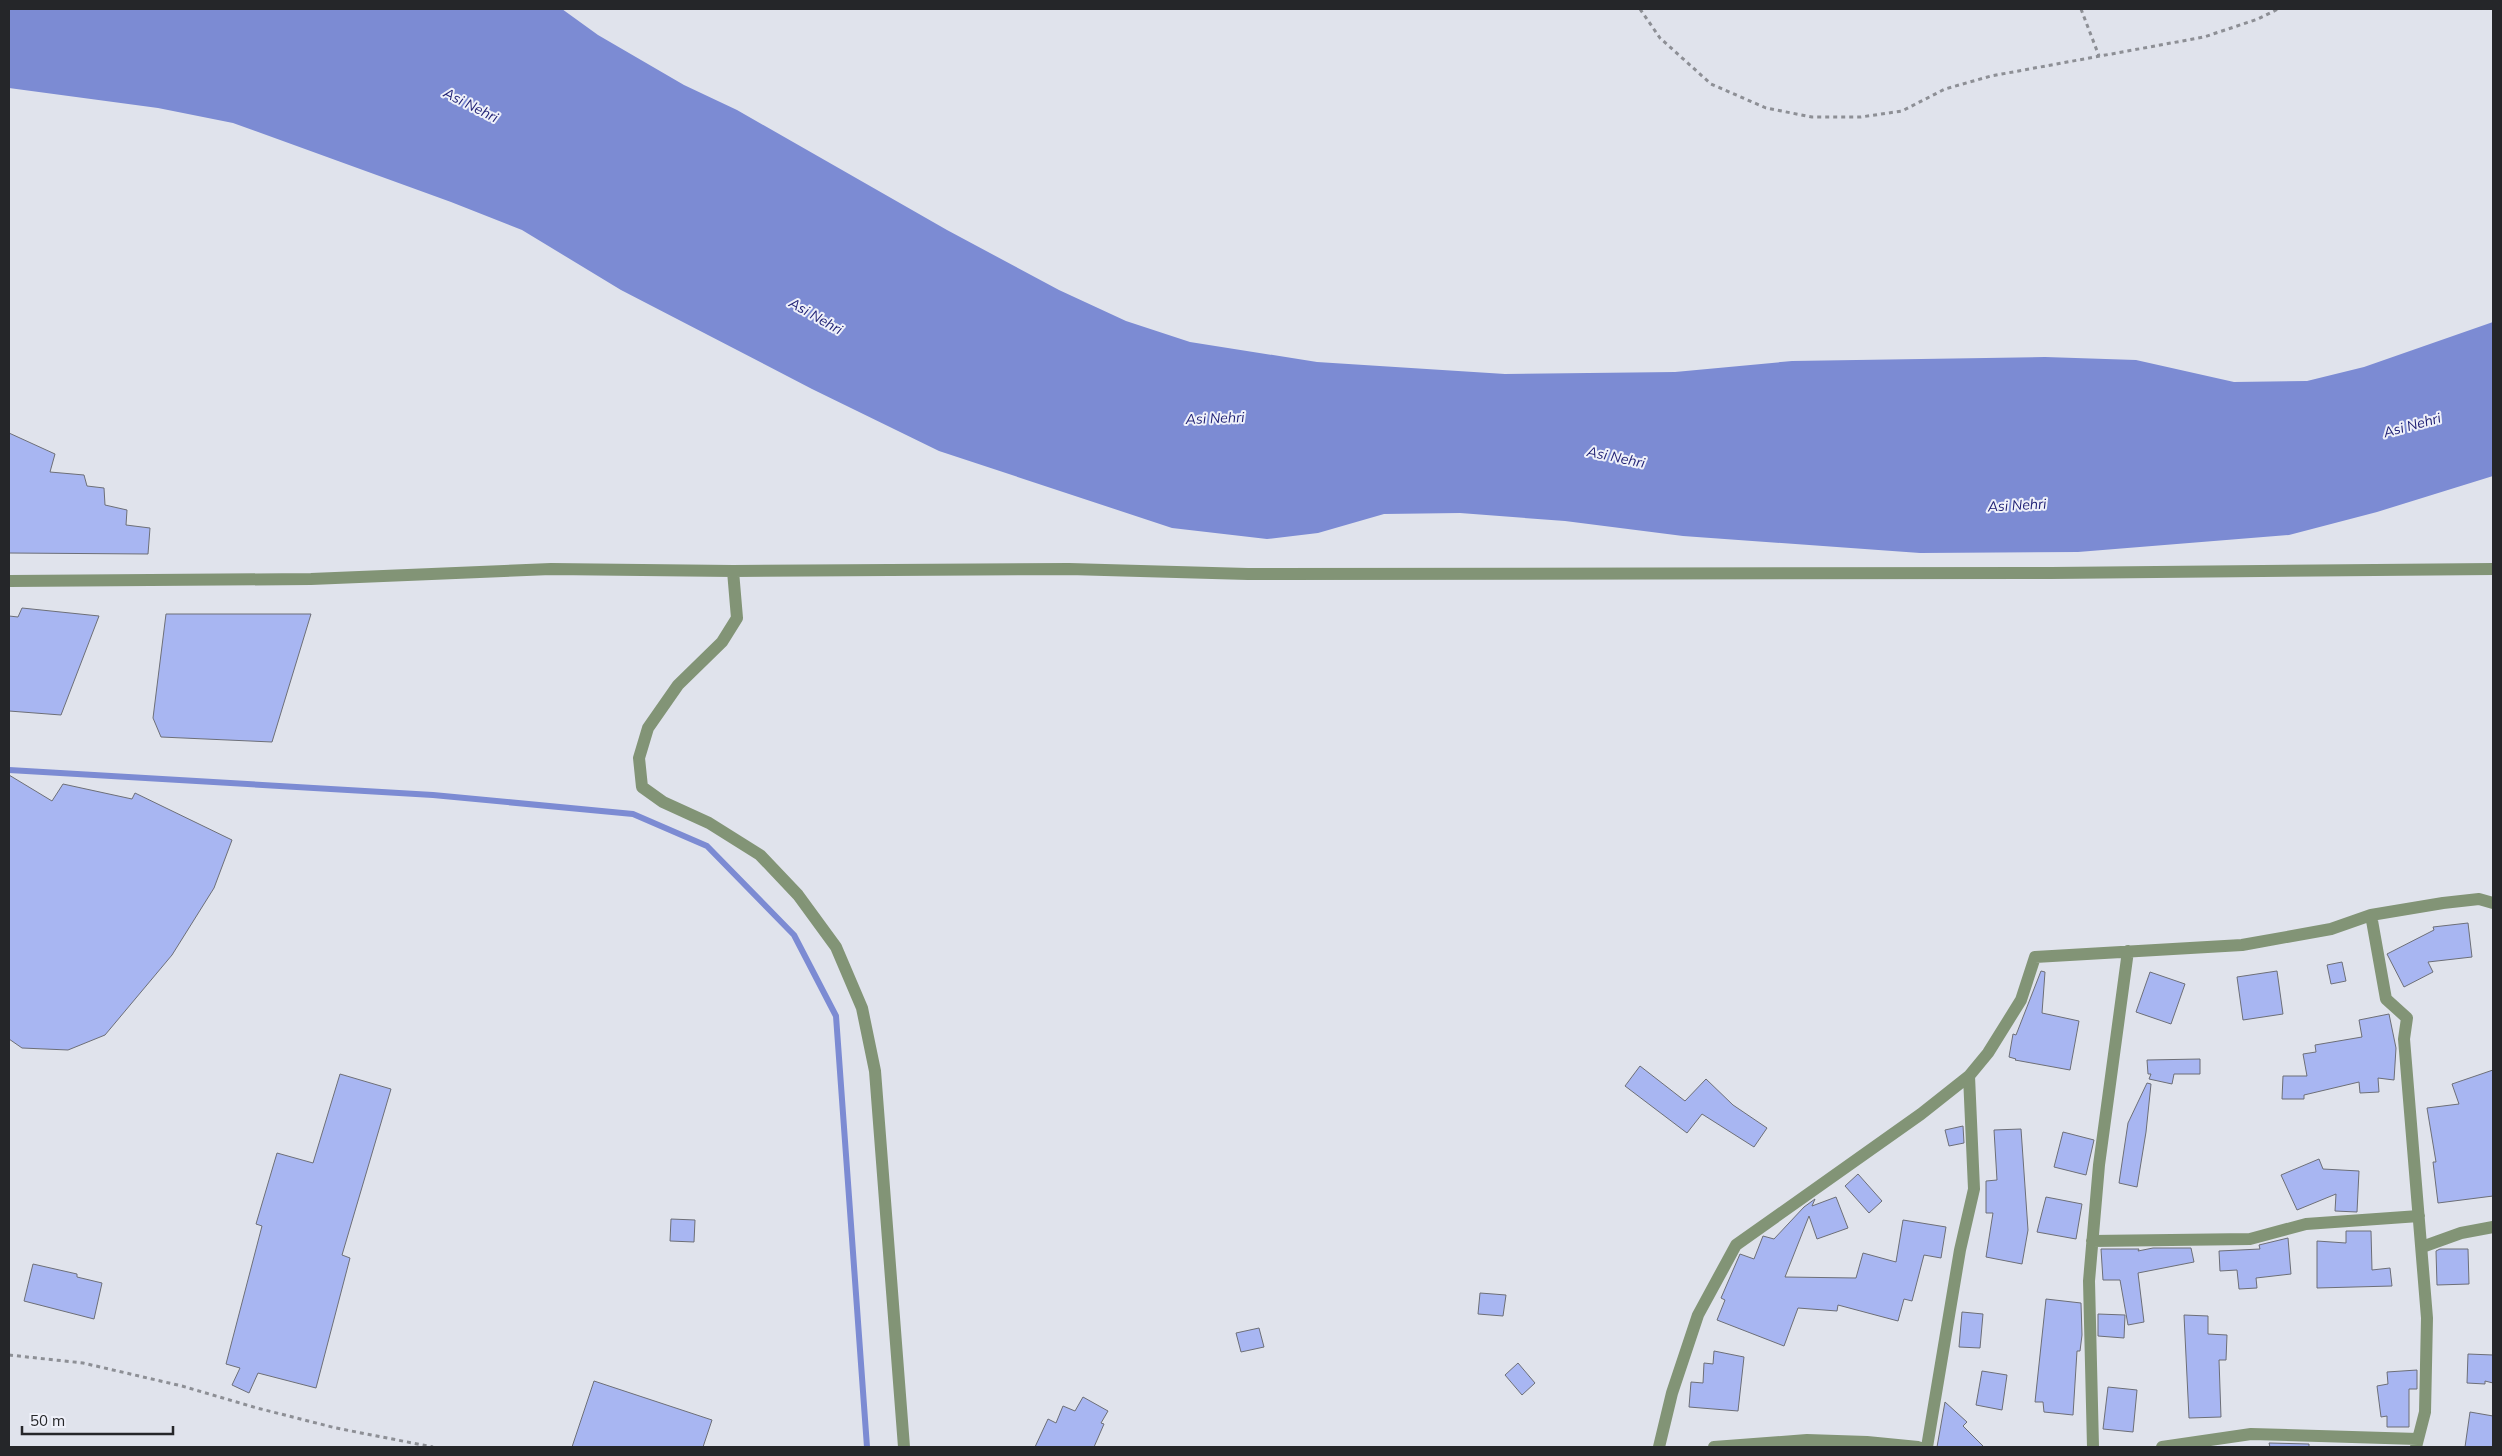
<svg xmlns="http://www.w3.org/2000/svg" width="2502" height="1456" font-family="Mulish,sans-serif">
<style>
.water{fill:#7c8bd3}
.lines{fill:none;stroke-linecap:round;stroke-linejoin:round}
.stream{stroke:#7c8bd3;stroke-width:6}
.building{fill:#a8b6f2;stroke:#6d6f77}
.path{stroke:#8d8f95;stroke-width:3;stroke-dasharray:4 4;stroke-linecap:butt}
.minor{stroke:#829476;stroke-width:12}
.labels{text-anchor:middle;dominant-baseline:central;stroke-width:4;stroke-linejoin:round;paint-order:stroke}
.water-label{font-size:14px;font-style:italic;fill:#212276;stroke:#eef0f9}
</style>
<rect width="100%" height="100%" fill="#e0e3ec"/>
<path class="water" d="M9,9H562L598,35L684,85L737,110L947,230L1059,290L1126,321L1190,342L1317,362L1505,374L1675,372L1792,361L2045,357L2136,360L2234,382L2307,381L2364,367L2493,322V476L2377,512L2289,535L2078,552L1920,553L1683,536L1565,521L1460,513L1384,514L1318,533L1267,539L1172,528L939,451L812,389L621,290L522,230L451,202L233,123L158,108L9,88Z"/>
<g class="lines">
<path class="stream" d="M9,770L433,795L633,814L707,846L794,935L836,1016L867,1447"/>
</g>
<path class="building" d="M9,433L55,454L50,472L84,475L87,486L104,488L105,505L127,510L126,525L150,528L148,554L9,553Z
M22,608L99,616L61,715L9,711V616L18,617Z
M166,614H311L272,742L161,737L153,718Z
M9,775L52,801L63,784L132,799L135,793L232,840L214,888L172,955L105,1035L68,1050L22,1048L9,1039Z
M2468,923L2472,957L2428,962L2433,972L2404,987L2387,954L2434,930L2433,927Z
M2342,962L2346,981L2331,984L2327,965Z
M2041,971L2045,972L2042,1013L2079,1021L2070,1070L2015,1060L2016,1059L2009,1057L2013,1034L2016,1035Z
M2277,971L2283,1014L2243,1020L2237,977Z
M2150,972L2185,984L2171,1024L2136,1012Z
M2389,1014L2396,1048L2394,1080L2378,1078L2379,1092L2360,1093L2359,1082L2304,1095V1099H2282L2283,1076H2307L2303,1054L2316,1052L2315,1045L2362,1037L2359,1020Z
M2200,1059V1074H2174L2172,1084L2149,1079L2151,1074H2148L2147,1060Z
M1640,1066L1685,1101L1706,1079L1733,1105L1767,1128L1754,1147L1702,1114L1687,1133L1625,1086Z
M2493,1070V1196L2438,1203L2433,1162H2436L2427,1108L2459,1104L2452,1084Z
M340,1074L391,1089L342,1255L350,1258L316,1388L258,1373L249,1393L232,1385L240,1368L226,1364L262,1226L256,1224L277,1153L313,1163Z
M2147,1083L2151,1084L2146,1132L2137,1187L2119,1183L2128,1123Z
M1963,1126L1964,1143L1949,1146L1945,1130Z
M2021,1129L2028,1230L2022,1264L1986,1257L1993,1213H1986V1181L1997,1180L1994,1130Z
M2063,1132L2094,1140L2086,1175L2054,1167Z
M2319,1159L2323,1169L2359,1171L2357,1212L2335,1211L2336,1194L2297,1210L2281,1175Z
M1858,1174L1882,1201L1869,1213L1845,1186Z
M1836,1197L1848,1228L1817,1239L1809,1216L1785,1277L1856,1278L1863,1253L1896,1262L1903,1220L1946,1227L1941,1258L1924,1255L1912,1301L1904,1299L1898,1321L1838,1305L1837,1311L1798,1308L1784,1346L1717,1320L1725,1300L1721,1298L1740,1254L1754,1259L1763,1236L1774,1239L1804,1207L1815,1199L1812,1206Z
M2046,1197L2082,1204L2076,1239L2037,1232Z
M671,1219L695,1220L694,1242L670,1241Z
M2346,1231H2371L2372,1270L2390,1268L2392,1286L2317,1288V1241L2346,1243Z
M2288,1238L2291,1274L2256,1278L2257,1288L2239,1289L2237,1270L2220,1271L2219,1251L2260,1249L2259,1245Z
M2153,1248H2191L2194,1262L2138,1273L2144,1322L2128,1325L2120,1280H2103L2101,1249H2139L2138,1251Z
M2440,1249H2468L2469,1284L2437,1285L2436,1251Z
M33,1264L77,1274V1277L102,1283L94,1319L24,1301Z
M1480,1293L1506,1295L1503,1316L1478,1314Z
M2046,1299L2081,1303L2082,1335L2080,1351H2077L2073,1415L2044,1412L2043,1402H2035Z
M1962,1312L1983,1314L1980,1348L1959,1347Z
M2098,1314L2125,1315L2124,1338L2098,1336Z
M2184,1315L2208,1316V1334L2227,1335L2226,1360H2219L2221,1417L2189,1418Z
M1259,1328L1264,1347L1241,1352L1236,1333Z
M1714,1351L1744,1357L1738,1411L1689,1407L1691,1382L1703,1383L1704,1363L1713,1364Z
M2468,1354L2493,1355V1383L2485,1381V1384L2467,1383Z
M1518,1363L1535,1383L1522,1395L1505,1375Z
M2417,1370V1389H2409V1427H2387V1416L2381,1417L2377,1386L2388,1384L2387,1372Z
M1982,1371L2007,1375L2002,1410L1976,1405Z
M594,1381L712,1420L703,1447H572Z
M2108,1387L2137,1390L2133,1432L2103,1429Z
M1083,1397L1108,1411L1101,1423L1104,1424L1094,1447H1035L1048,1419L1056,1423L1063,1406L1075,1411Z
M1945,1402L1967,1422L1963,1426L1984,1447H1937Z
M2470,1412L2493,1416V1447H2465Z
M2269,1443L2309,1444V1447H2270Z"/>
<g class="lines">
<path class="path" d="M1640,9L1660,38L1711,84L1766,108L1812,117H1861L1902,111L1945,89L1991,76L2204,37L2258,19L2278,9
M2081,9L2099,56
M9,1355L83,1363L182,1386L257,1408L336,1428L433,1447"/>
<path class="minor" d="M733,571L737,618L722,642L678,685L648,728L639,758L642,787L663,802L709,823L760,855L798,895L836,947L862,1008L875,1071L904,1447
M9,581L311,579L551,569L733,571L1069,569L1248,574L2051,573L2493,569
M2371,915L2386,999L2407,1018L2404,1039L2427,1318L2425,1412L2416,1447
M2092,1241L2250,1239L2306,1224L2419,1216
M2422,1247L2461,1233L2493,1227
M1659,1447L1672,1393L1698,1315L1736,1245L1921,1114L1969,1076L1988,1053L2021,1000L2035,957L2242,945L2331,929L2371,915L2443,903L2479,899L2493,903
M1714,1447L1807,1440L1867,1442L1918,1447
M1927,1447L1960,1250L1974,1189L1969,1076
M2093,1447L2089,1281L2099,1165L2128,951
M2162,1447L2251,1434L2418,1439"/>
</g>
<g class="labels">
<g class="water-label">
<text transform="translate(471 105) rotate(27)">Asi Nehri</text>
<text transform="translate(816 316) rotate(30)">Asi Nehri</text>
<text transform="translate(1215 418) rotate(-2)">Asi Nehri</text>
<text transform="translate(2412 425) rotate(-15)">Asi Nehri</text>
<text transform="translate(1616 457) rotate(12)">Asi Nehri</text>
<text transform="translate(2017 505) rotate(-3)">Asi Nehri</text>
</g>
</g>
<rect width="2502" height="1456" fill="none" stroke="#252629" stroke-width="20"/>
<path d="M22 1426v8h151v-8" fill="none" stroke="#252629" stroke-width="2.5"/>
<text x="30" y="1426" font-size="15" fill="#252629" stroke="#eef0f9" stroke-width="4" paint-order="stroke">50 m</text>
</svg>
